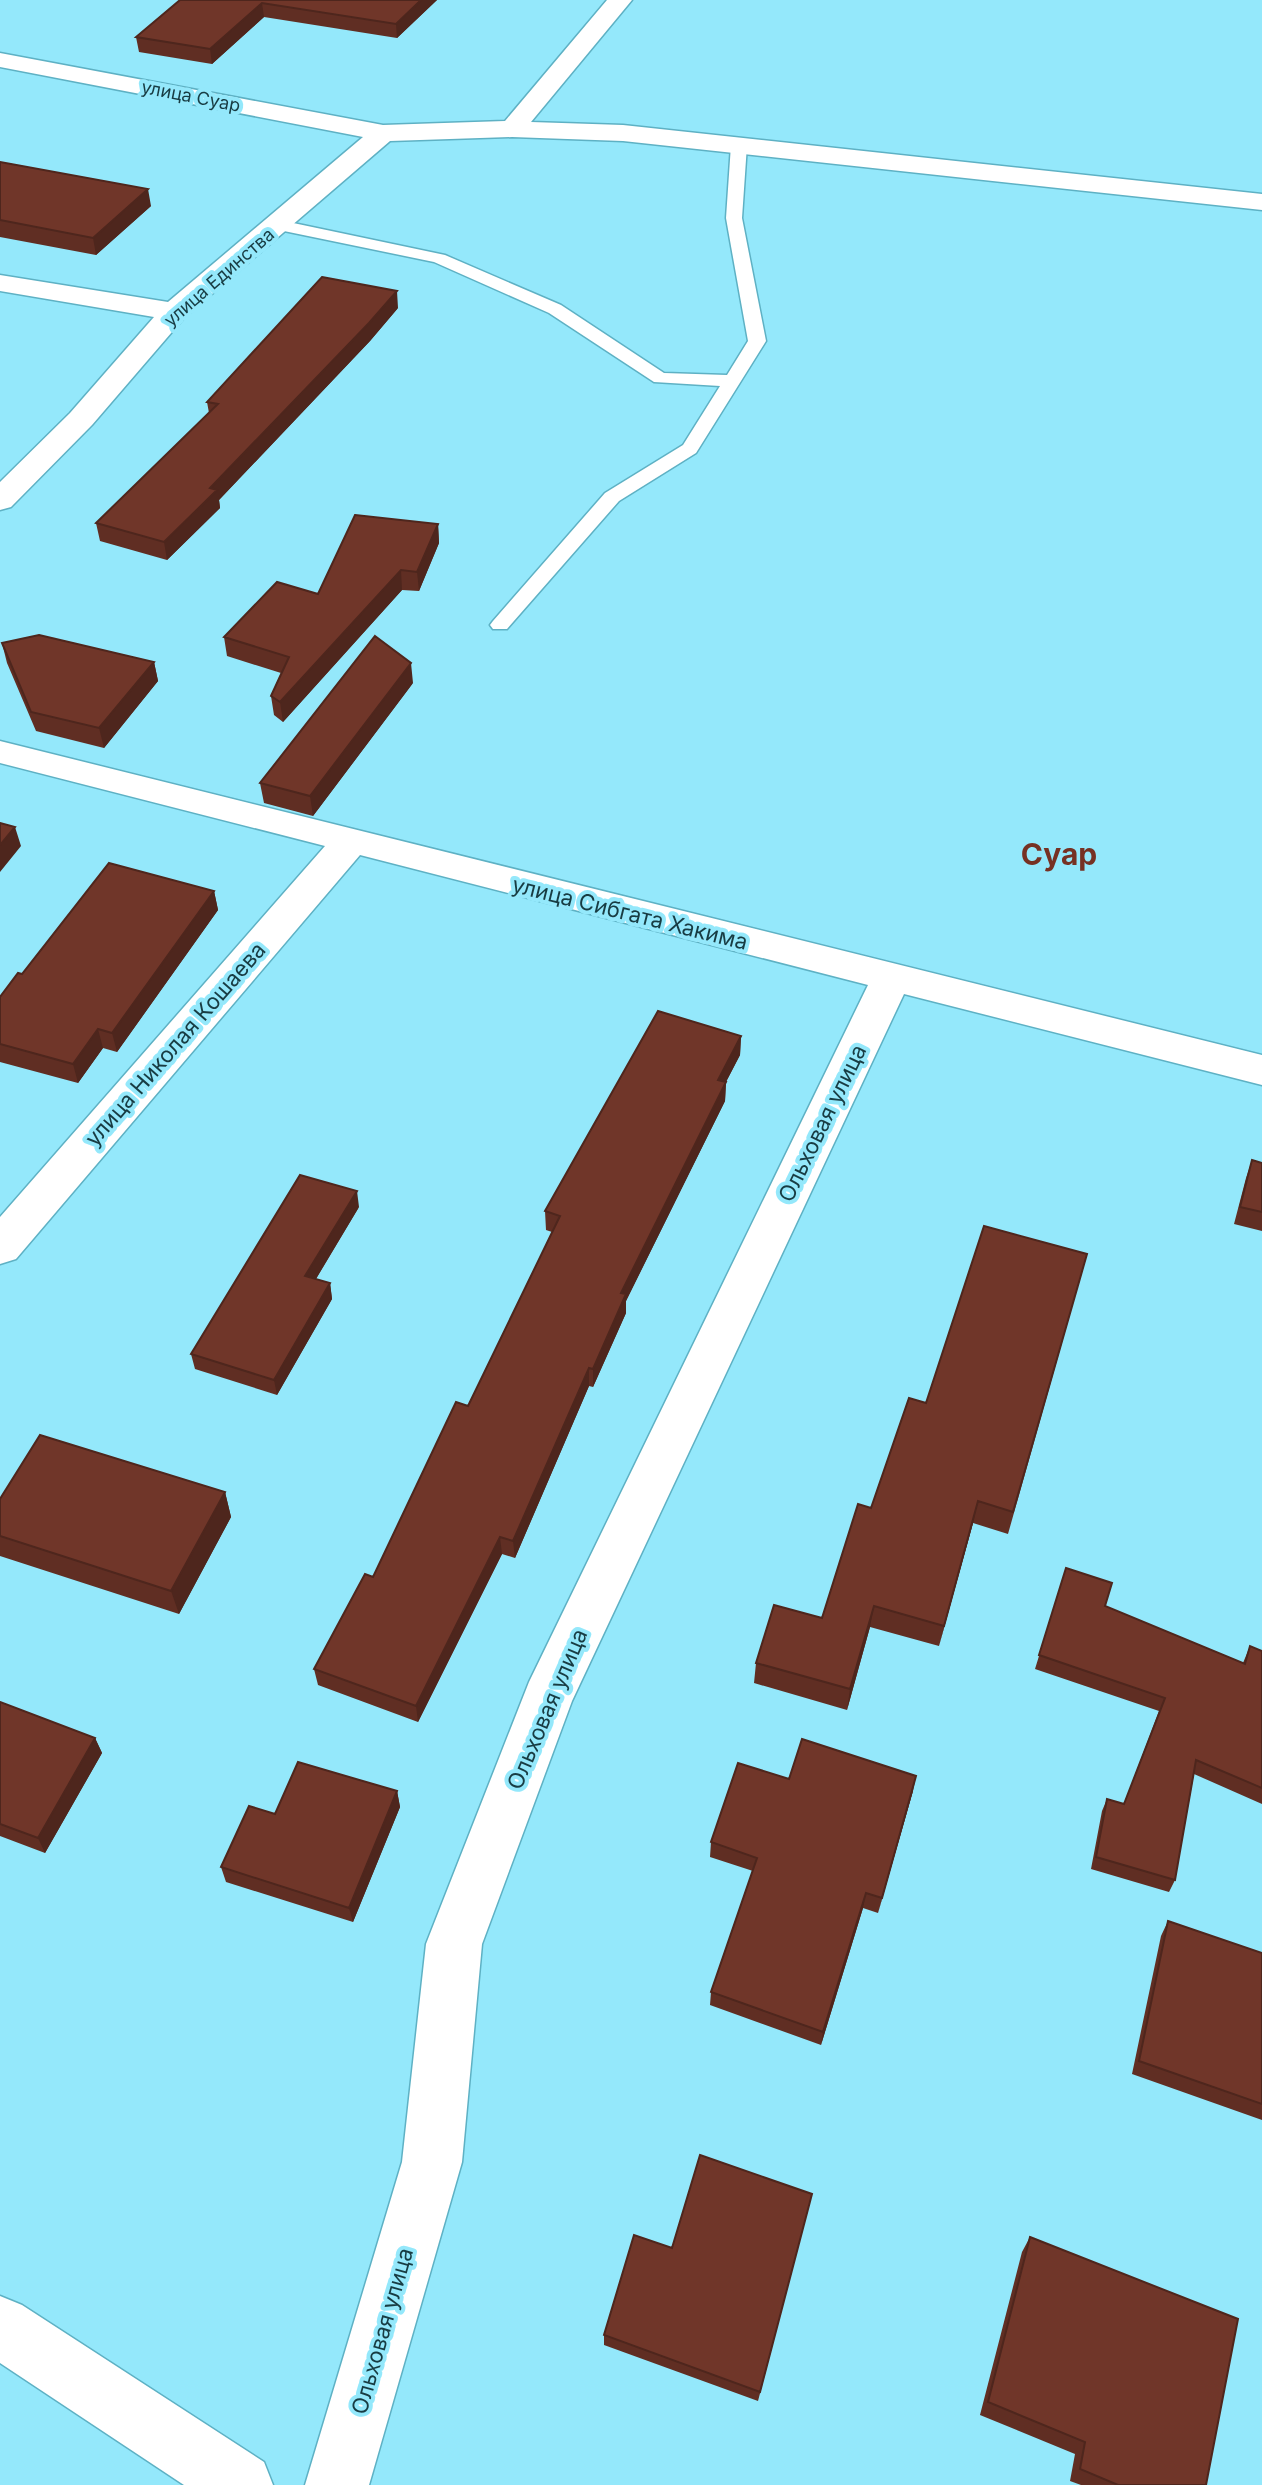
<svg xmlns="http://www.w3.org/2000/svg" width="1262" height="2485" font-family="Inter,sans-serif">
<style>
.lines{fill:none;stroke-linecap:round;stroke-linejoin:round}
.service-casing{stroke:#5eb1c4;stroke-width:3}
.minor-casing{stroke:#5eb1c4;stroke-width:3}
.service{fill:#fff;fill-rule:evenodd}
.minor{fill:#fff;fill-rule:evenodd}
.wall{fill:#602e23}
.shaded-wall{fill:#4e261d}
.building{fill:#703629;stroke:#4e261d;stroke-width:2}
.labels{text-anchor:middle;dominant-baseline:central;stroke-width:8;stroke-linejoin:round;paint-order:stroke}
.far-street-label{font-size:18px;fill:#183c43;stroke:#94e8fb}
.street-label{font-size:22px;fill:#183c43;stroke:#94e8fb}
.district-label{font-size:30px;font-weight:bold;fill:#763123;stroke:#94e8fb}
</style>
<rect width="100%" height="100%" fill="#94e8fb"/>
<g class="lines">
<g class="service-casing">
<path id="service" d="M739,140L747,145L742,218L766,341L696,453L619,501L507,629H493L490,625L493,621L605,493L683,445L720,386L654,382L549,313L434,262L279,230L271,225L279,220L445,255L561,305L664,373L727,375L748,341L726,218L731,145Z"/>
</g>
<g class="minor-casing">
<path id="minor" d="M607,0H632L531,122L623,125L1262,194V210L623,141L512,137L390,141L184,318L92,425L11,507L0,510V482L70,413L154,317L0,291V275L168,302L363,137L0,67V53L383,125L505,121Z
M0,741L1262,1055V1085L904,994L572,1701L482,1944L462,2162L369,2485H305L402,2162L426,1944L529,1682L868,985L360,855L16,1259L0,1264V1217L325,846L0,763Z
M0,2296L22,2305L264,2462L273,2485H184L0,2363Z"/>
</g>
<use href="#service" class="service"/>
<use href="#minor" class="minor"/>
</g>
<path class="wall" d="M180,0H437L397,38L264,17L212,64L139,52L136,37Z
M0,162L151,206L96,255L0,237Z
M398,308L370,341L219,500L220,508L167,560L100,541L96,523L209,413L207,402Z
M438,524L439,543L419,591L402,590L283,722L274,715L271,696L281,673L227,656L224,637L318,594Z
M2,643L154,662L158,681L104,748L36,731L7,663Z
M413,683L313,816L264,803L260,783Z
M214,891L218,910L117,1052L103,1048L78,1083L0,1062V997L22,974Z
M741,1036L740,1055L726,1082L725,1101L626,1301V1313L593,1387L589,1386L515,1558L502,1554L418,1722L318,1685L314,1669L373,1577L468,1406L552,1232L546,1230L545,1211Z
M1252,1160L1262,1163V1231L1234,1224L1246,1178Z
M359,1207L316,1279L330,1283L332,1299L277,1395L195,1369L191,1354Z
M1087,1254L1008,1534L973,1523L939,1646L870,1627L847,1710L754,1683L756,1663L822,1618L871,1508L926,1403Z
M225,1492L231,1517L179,1614L0,1556V1499Z
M1066,1568L1105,1606L1243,1663L1250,1646L1262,1651V1804L1194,1774L1175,1880L1169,1892L1091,1869L1102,1811L1107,1799L1124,1804L1159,1711L1035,1669Z
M0,1702L95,1738L102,1753L45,1853L0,1836Z
M789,1779L913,1791L878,1913L863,1908L821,2045L710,2005L711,1992L753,1871L710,1857L711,1842Z
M397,1791L400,1807L353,1922L226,1882L221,1867L275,1814Z
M1168,1921L1262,1953V2120L1132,2074L1161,1936Z
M812,2194L758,2401L604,2345V2335L672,2248Z
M1030,2237L1206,2485H1081L1070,2481L1075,2454L980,2415L1022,2252Z"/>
<path class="shaded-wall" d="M421,0H437L397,38L396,24Z
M262,3L264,17L212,64L210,49Z
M148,189L151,206L96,255L93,238Z
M397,291L398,308L370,341L219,500L220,508L167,560L164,542L210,488Z
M438,524L439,543L419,591L417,572Z
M401,570L402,590L283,722L280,702Z
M154,662L158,681L104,748L99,728Z
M411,663L413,683L313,816L310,796Z
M15,827L21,846L0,872V845Z
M214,891L218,910L117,1052L112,1033Z
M98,1029L103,1048L78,1083L73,1064Z
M741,1036L740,1055L717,1099L718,1080Z
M726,1082L725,1101L626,1301V1313L593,1387V1369L621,1293Z
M357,1191L359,1207L308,1292L305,1276Z
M330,1283L332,1299L277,1395L274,1380Z
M589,1368V1386L515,1558L513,1541Z
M225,1492L231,1517L179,1614L171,1591Z
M978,1501L973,1523L939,1646L944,1626Z
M500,1537L502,1554L418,1722L416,1706Z
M874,1606L870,1627L847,1710L850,1689Z
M95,1738L102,1753L45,1853L38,1838Z
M916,1776L913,1791L878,1913L882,1898Z
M397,1791L400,1807L353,1922L349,1908Z
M866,1893L863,1908L821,2045L823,2032Z"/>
<path class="building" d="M180,0H421L396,24L262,3L210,49L136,37Z
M0,162L148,189L93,238L0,220Z
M322,277L397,291L369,323L210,488L217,490L164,542L96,523L218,404L207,402Z
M355,515L438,524L417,572L401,570L280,702L271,696L289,657L224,637L277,582L318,594Z
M39,635L154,662L99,728L31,712L2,643Z
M375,636L411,663L310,796L260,783Z
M0,823L15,827L0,845Z
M109,863L214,891L112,1033L98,1029L73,1064L0,1044V997L18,973L22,974Z
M658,1011L741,1036L718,1080L726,1082L621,1293L626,1294L593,1369L589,1368L513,1541L500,1537L416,1706L314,1669L365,1574L373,1577L456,1402L468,1406L560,1216L545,1211Z
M1252,1160L1262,1163V1212L1240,1207Z
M300,1175L357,1191L305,1276L330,1283L274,1380L191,1354Z
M984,1226L1087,1254L1013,1512L978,1501L944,1626L874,1606L850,1689L756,1663L774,1605L822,1618L858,1504L871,1508L909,1398L926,1403Z
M40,1435L225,1492L171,1591L0,1536V1499Z
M1066,1568L1112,1583L1105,1606L1245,1664L1250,1646L1262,1651V1788L1196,1760L1175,1880L1096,1857L1107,1799L1124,1804L1165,1698L1039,1655Z
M0,1702L95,1738L38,1838L0,1824Z
M802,1739L916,1776L882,1898L866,1893L823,2032L711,1992L757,1858L711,1842L738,1763L789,1779Z
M298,1762L397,1791L349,1908L221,1867L249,1806L275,1814Z
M1168,1921L1262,1953V2104L1139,2061Z
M700,2155L812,2194L760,2392L604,2335L634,2235L672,2248Z
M1030,2237L1238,2319L1206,2485H1118L1080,2469L1085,2442L988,2402Z"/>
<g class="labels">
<g class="far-street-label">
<text transform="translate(191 96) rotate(11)">улица Суар</text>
<text transform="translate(219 277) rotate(-41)">улица Единства</text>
</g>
<g class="street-label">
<text transform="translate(630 913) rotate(14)">улица Сибгата Хакима</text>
<text transform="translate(175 1044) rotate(-49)">улица Николая Кошаева</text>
<text transform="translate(822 1123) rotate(-64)">Ольховая улица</text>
<text transform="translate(547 1709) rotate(-67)">Ольховая улица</text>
<text transform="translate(382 2331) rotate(-74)">Ольховая улица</text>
</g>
<g class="district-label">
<text x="1059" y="854">Суар</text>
</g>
</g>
</svg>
